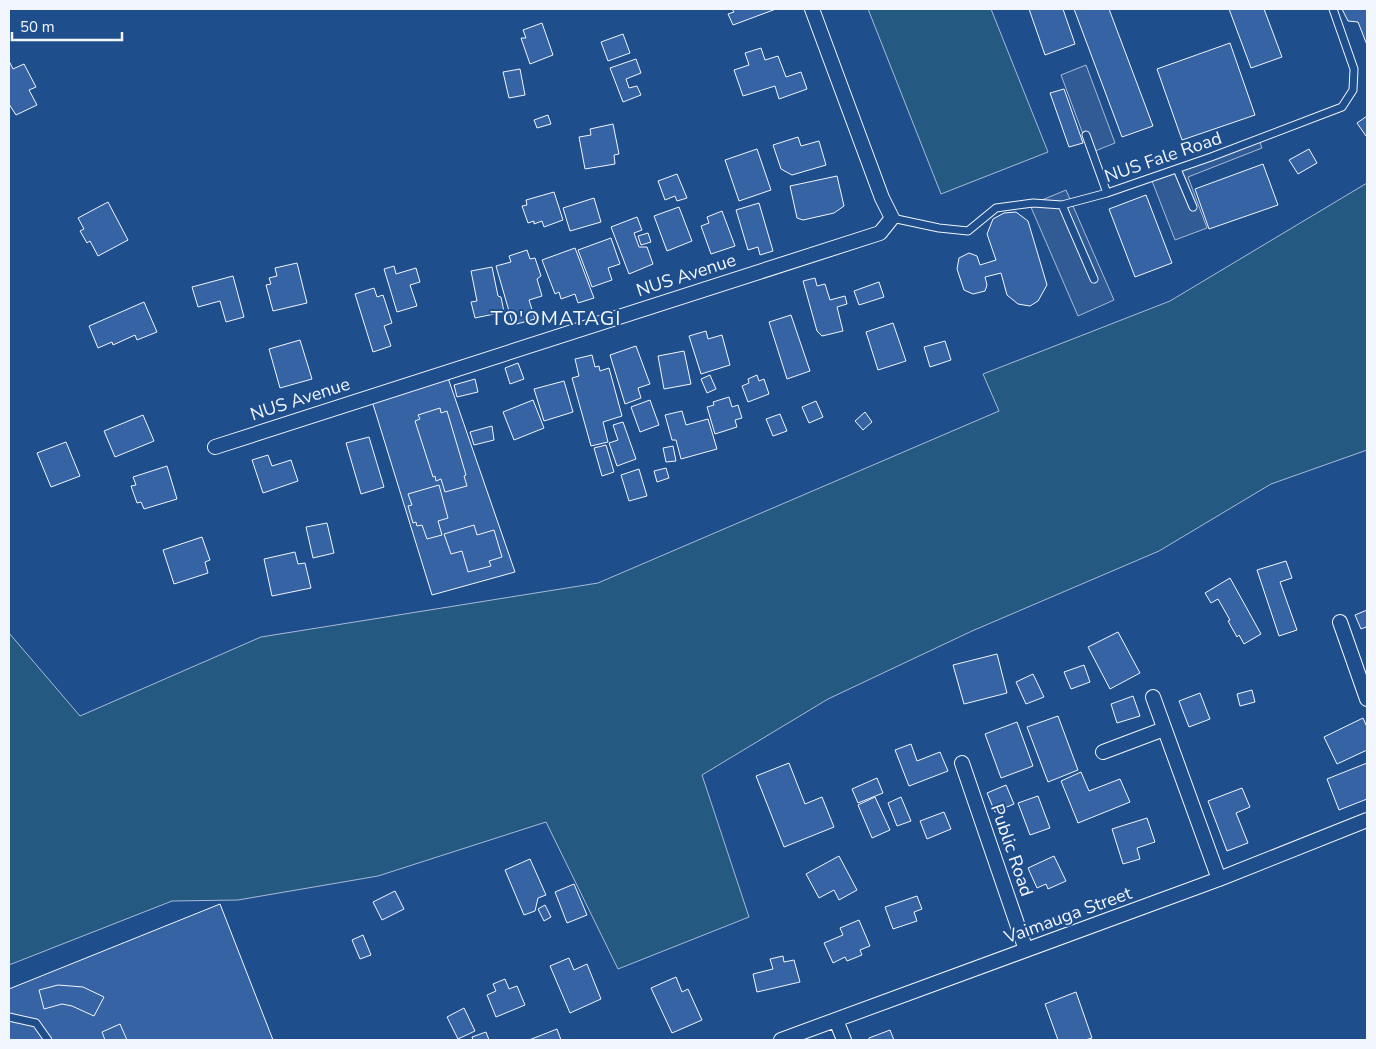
<svg xmlns="http://www.w3.org/2000/svg" width="1376" height="1049" font-family="'Nunito Sans',sans-serif">
<style>
.green{fill:#245a82;stroke:#a8bbd7}
.parking{fill:#305b95;stroke:#a8bbd7}
.building{fill:#3563a3;stroke:#f2f6ff}
.lines{fill:none;stroke-linecap:round;stroke-linejoin:round}
.lane-casing{stroke:#f2f6ff;stroke-width:9}
.street-casing{stroke:#f2f6ff;stroke-width:16}
.lane{stroke:#1f4e8c;stroke-width:7}
.street{stroke:#1f4e8c;stroke-width:14}
.labels{text-anchor:middle;dominant-baseline:central;stroke-width:4;stroke-linejoin:round;paint-order:stroke}
.street-label{font-size:18px;fill:#f2f6ff;stroke:#1f4e8c}
.quarter-label{font-size:20px;letter-spacing:1px;fill:#f2f6ff;stroke:#1f4e8c}
</style>
<rect width="100%" height="100%" fill="#1f4e8c"/>
<path class="green" d="M868,9H991L1048,152L941,194Z
M1367,183V450L1271,484L1159,551L972,631L828,699L702,775L749,917L618,969L546,822L378,876L238,900L172,901L9,965V633L80,716L261,637L598,583L999,411L983,374L1170,301Z"/>
<path class="parking" d="M1086,65L1115,143L1090,153L1061,75Z
M1259,140L1262,148L1188,177L1207,228L1175,240L1152,181Z
M1066,190L1114,300L1078,316L1030,205Z"/>
<path class="building" d="M732,9H776L733,25L728,14L734,12Z
M1029,9H1063L1075,44L1045,55Z
M1074,9H1109L1153,126L1122,137Z
M1229,9H1264L1282,57L1251,68Z
M1342,9H1367V45L1358,22L1348,21Z
M542,23L553,55L530,64L521,38H526L523,30Z
M623,34L630,53L608,61L601,42Z
M1230,43L1255,115L1182,140L1157,69Z
M761,48L765,60L778,56L786,77L801,72L807,89L779,99L775,86L743,96L734,70L749,65L745,53Z
M636,59L641,73L626,79L629,88L637,86L641,95L623,102L610,68Z
M9,61L13,69L24,64L36,87L29,90L37,105L16,115L9,104Z
M520,69L525,95L509,98L503,72Z
M1064,89L1083,143L1069,147L1050,93Z
M548,115L551,124L537,128L534,120Z
M1367,116V135L1366,136L1357,123Z
M613,124L619,154L614,155L615,164L585,169L579,137L591,135L590,129Z
M798,137L801,146L819,141L826,165L792,175L781,169L773,145Z
M757,149L771,190L739,201L725,160Z
M1309,149L1317,163L1298,174L1289,160Z
M1263,164L1278,205L1209,229L1195,189Z
M677,174L687,198L677,201L675,196L665,200L658,181Z
M837,176L844,206L834,213L803,220L797,218L790,186Z
M554,192L563,220L544,227L542,221L534,224V221L528,223L522,206L527,205L526,200Z
M1146,195L1172,263L1135,277L1109,209Z
M594,198L601,222L570,231L563,208Z
M108,202L128,240L98,256L90,241L87,243L80,231L84,229L78,218Z
M759,203L773,251L760,255L758,247L748,250L736,210Z
M679,207L692,241L667,251L654,216Z
M722,211L735,246L711,254L701,226L709,223L707,217Z
M1016,212L1028,221L1047,285L1038,301L1030,306L1018,304L1007,295L1001,273L985,277L987,285L985,291L973,294L964,290L957,269L959,258L969,253L977,256L980,265L996,260L987,234L993,219L1004,213Z
M637,217L642,230L634,233L639,247H647L653,264L629,274L611,227Z
M648,233L651,242L641,245L638,236Z
M611,238L620,264L608,268L612,280L592,287L578,250Z
M575,248L594,298L578,303L575,294L561,299L559,292L555,294L542,260Z
M527,250L530,259L535,258L541,276L537,279L542,296L529,300L535,319L513,325L496,266L511,262L509,256Z
M297,263L307,303L273,311L266,285L271,284L269,278L277,276L275,268Z
M394,266L396,274L416,268L420,282L410,285L417,306L397,312L384,269Z
M492,267L498,296L501,297L504,312L475,318L471,302L477,301L471,271Z
M233,276L244,317L226,322L220,301L198,307L192,287Z
M815,278L817,286L825,284L830,300L845,296L847,304L837,307L843,331L822,336L817,331L803,281Z
M879,282L884,297L859,305L854,291Z
M374,288L377,297L383,295L392,323L384,326L391,346L373,352L355,294Z
M144,302L157,332L137,340L135,335L113,345L112,342L98,348L89,326Z
M791,315L810,371L787,379L769,322Z
M893,323L906,361L878,370L866,332Z
M706,331L708,339L722,335L730,365L701,374L689,336Z
M300,340L312,379L280,388L269,349Z
M945,341L951,360L930,367L924,347Z
M636,346L650,384L638,388L641,398L625,404L610,355Z
M684,351L691,384L664,389L658,356Z
M592,355L595,367L599,366L600,371L609,368L622,416L603,422L608,442L591,446L572,378L579,376L575,359Z
M518,363L524,379L510,384L505,368Z
M710,375L716,389L707,393L701,379Z
M757,375L759,381L764,379L769,394L748,402L742,386L749,383L748,379Z
M448,378L515,572L432,595L372,401Z
M475,379L478,392L457,397L454,385Z
M564,381L573,412L544,421L534,389Z
M729,397L732,407L738,405L742,418L735,420L737,427L715,434L707,407L714,405L713,402Z
M533,400L544,428L514,440L503,412Z
M650,400L659,425L640,432L631,407Z
M816,401L823,417L809,423L802,407Z
M440,408L441,413L447,411L466,475L464,476L467,486L445,492L441,479L436,481L435,476L433,477L415,421L420,419L418,415Z
M682,411L686,425L708,419L717,449L681,459L676,440H672L665,415Z
M865,412L872,422L863,430L855,421Z
M780,414L787,431L773,436L766,419Z
M143,415L154,441L115,457L104,431Z
M623,422L636,459L617,466L609,443L618,440L613,425Z
M492,426L494,440L474,445L470,432Z
M369,437L384,487L361,494L346,443Z
M66,442L80,476L51,487L37,453Z
M606,445L614,472L602,476L594,448Z
M673,446L676,461L666,462L663,448Z
M268,455L272,466L291,460L298,481L263,493L252,460Z
M167,466L177,499L144,509L141,502L137,503L131,486L136,485L133,477Z
M666,468L669,478L657,482L654,471Z
M639,469L647,496L629,501L621,475Z
M439,485L448,518L438,521L442,535L427,539L422,525L417,526L416,522L413,523L408,506L412,505L408,494Z
M327,523L334,553L313,558L306,527Z
M474,525L477,535L494,530L502,557L489,561L491,566L468,572L462,551L451,554L444,534Z
M202,537L210,560L205,562L208,573L174,584L163,550Z
M295,552L298,564L305,563L311,588L272,596L264,559Z
M1286,561L1292,578L1280,582L1297,630L1279,636L1257,570Z
M1230,578L1261,634L1244,644L1239,635L1237,637L1228,621L1230,620L1218,599L1211,603L1205,593Z
M1367,610V630L1366,627L1361,629L1355,615Z
M1118,632L1140,673L1110,689L1088,647Z
M997,654L1007,693L964,704L953,665Z
M1084,665L1090,682L1071,689L1064,672Z
M1033,674L1044,697L1026,704L1016,682Z
M1252,690L1255,702L1240,706L1237,694Z
M1200,693L1210,719L1189,727L1179,701Z
M1133,696L1140,716L1117,723L1111,704Z
M1058,716L1078,770L1048,782L1027,727Z
M1363,718L1367,727V750L1337,764L1324,737Z
M1017,722L1033,766L1001,778L985,734Z
M911,744L917,761L940,752L948,771L909,786L895,750Z
M789,763L805,804L822,797L834,827L784,847L756,776Z
M1367,763V799L1339,810L1327,779Z
M1081,772L1089,791L1120,779L1130,802L1078,823L1061,781Z
M877,778L883,793L858,803L852,789Z
M1006,785L1014,804L995,812L987,793Z
M1242,788L1250,807L1236,813L1248,843L1227,851L1208,801Z
M1038,796L1050,828L1030,835L1018,803Z
M875,797L890,830L872,838L858,805Z
M901,797L911,821L897,826L888,803Z
M944,812L951,829L927,839L920,821Z
M1147,818L1155,842L1137,848L1140,859L1123,864L1112,829Z
M839,856L857,890L839,900L834,890L819,898L806,874Z
M1054,856L1066,881L1048,889L1046,884L1037,888L1028,868Z
M530,859L546,895L538,898L535,911L524,915L505,870Z
M574,884L587,915L567,923L555,892Z
M395,891L404,909L382,920L373,902Z
M917,896L922,909L914,912L917,921L893,929L885,907Z
M220,904L273,1040H9V989Z
M545,905L551,917L544,921L538,909Z
M859,920L870,946L860,950L862,955L847,961L845,957L833,963L824,943L843,935L840,928Z
M363,935L371,955L360,959L352,940Z
M783,956L784,962L794,960L800,982L757,992L753,974L773,969L770,959Z
M569,958L574,970L587,964L601,999L570,1013L550,966Z
M676,977L682,992L688,989L702,1020L672,1033L651,988Z
M505,979L509,989L517,986L525,1005L496,1017L487,995L496,991L493,984Z
M58,985L83,987L104,997L94,1016L72,1006L62,1004L44,1009L39,990Z
M1076,992L1092,1038L1085,1040H1058L1045,1004Z
M464,1008L475,1031L458,1039L447,1017Z
M120,1024L127,1040H105L102,1032Z
M557,1029L561,1040H529Z
M890,1030L894,1040H869V1038Z
M486,1032L489,1040H473L472,1037Z"/>
<g class="lines">
<g class="lane-casing">
<path id="lane" d="M1086,135L1107,193
M1177,169L1193,207
M1062,205L1094,279
M892,218L939,228L968,231L996,208L1033,203L1062,205L1107,193L1211,157L1342,107L1353,90L1354,69L1333,9
M9,1017L36,1023L48,1040"/>
</g>
<g class="street-casing">
<path id="street" d="M215,447L880,233L892,218L882,198L812,9
M1340,622L1367,699
M1153,697L1219,879
M1103,752L1164,729
M962,763L1026,950
M836,1020L844,1040
M781,1040L1219,879L1367,820"/>
</g>
<use href="#lane" class="lane"/>
<use href="#street" class="street"/>
</g>
<g class="labels">
<g class="street-label">
<text transform="translate(1163 157) rotate(-19)">NUS Fale Road</text>
<text transform="translate(686 275) rotate(-18)">NUS Avenue</text>
<text transform="translate(300 399) rotate(-18)">NUS Avenue</text>
<text transform="translate(1012 850) rotate(71)">Public Road</text>
<text transform="translate(1068 915) rotate(-20)">Vaimauga Street</text>
</g>
<g class="quarter-label">
<text x="556" y="318">TO'OMATAGI</text>
</g>
</g>
<rect width="1376" height="1049" fill="none" stroke="#f2f6ff" stroke-width="20"/>
<path d="M12 32v8h110v-8" fill="none" stroke="#f2f6ff" stroke-width="2.5"/>
<text x="20" y="32" font-size="15" fill="#f2f6ff" stroke="#1f4e8c" stroke-width="4" paint-order="stroke">50 m</text>
</svg>
